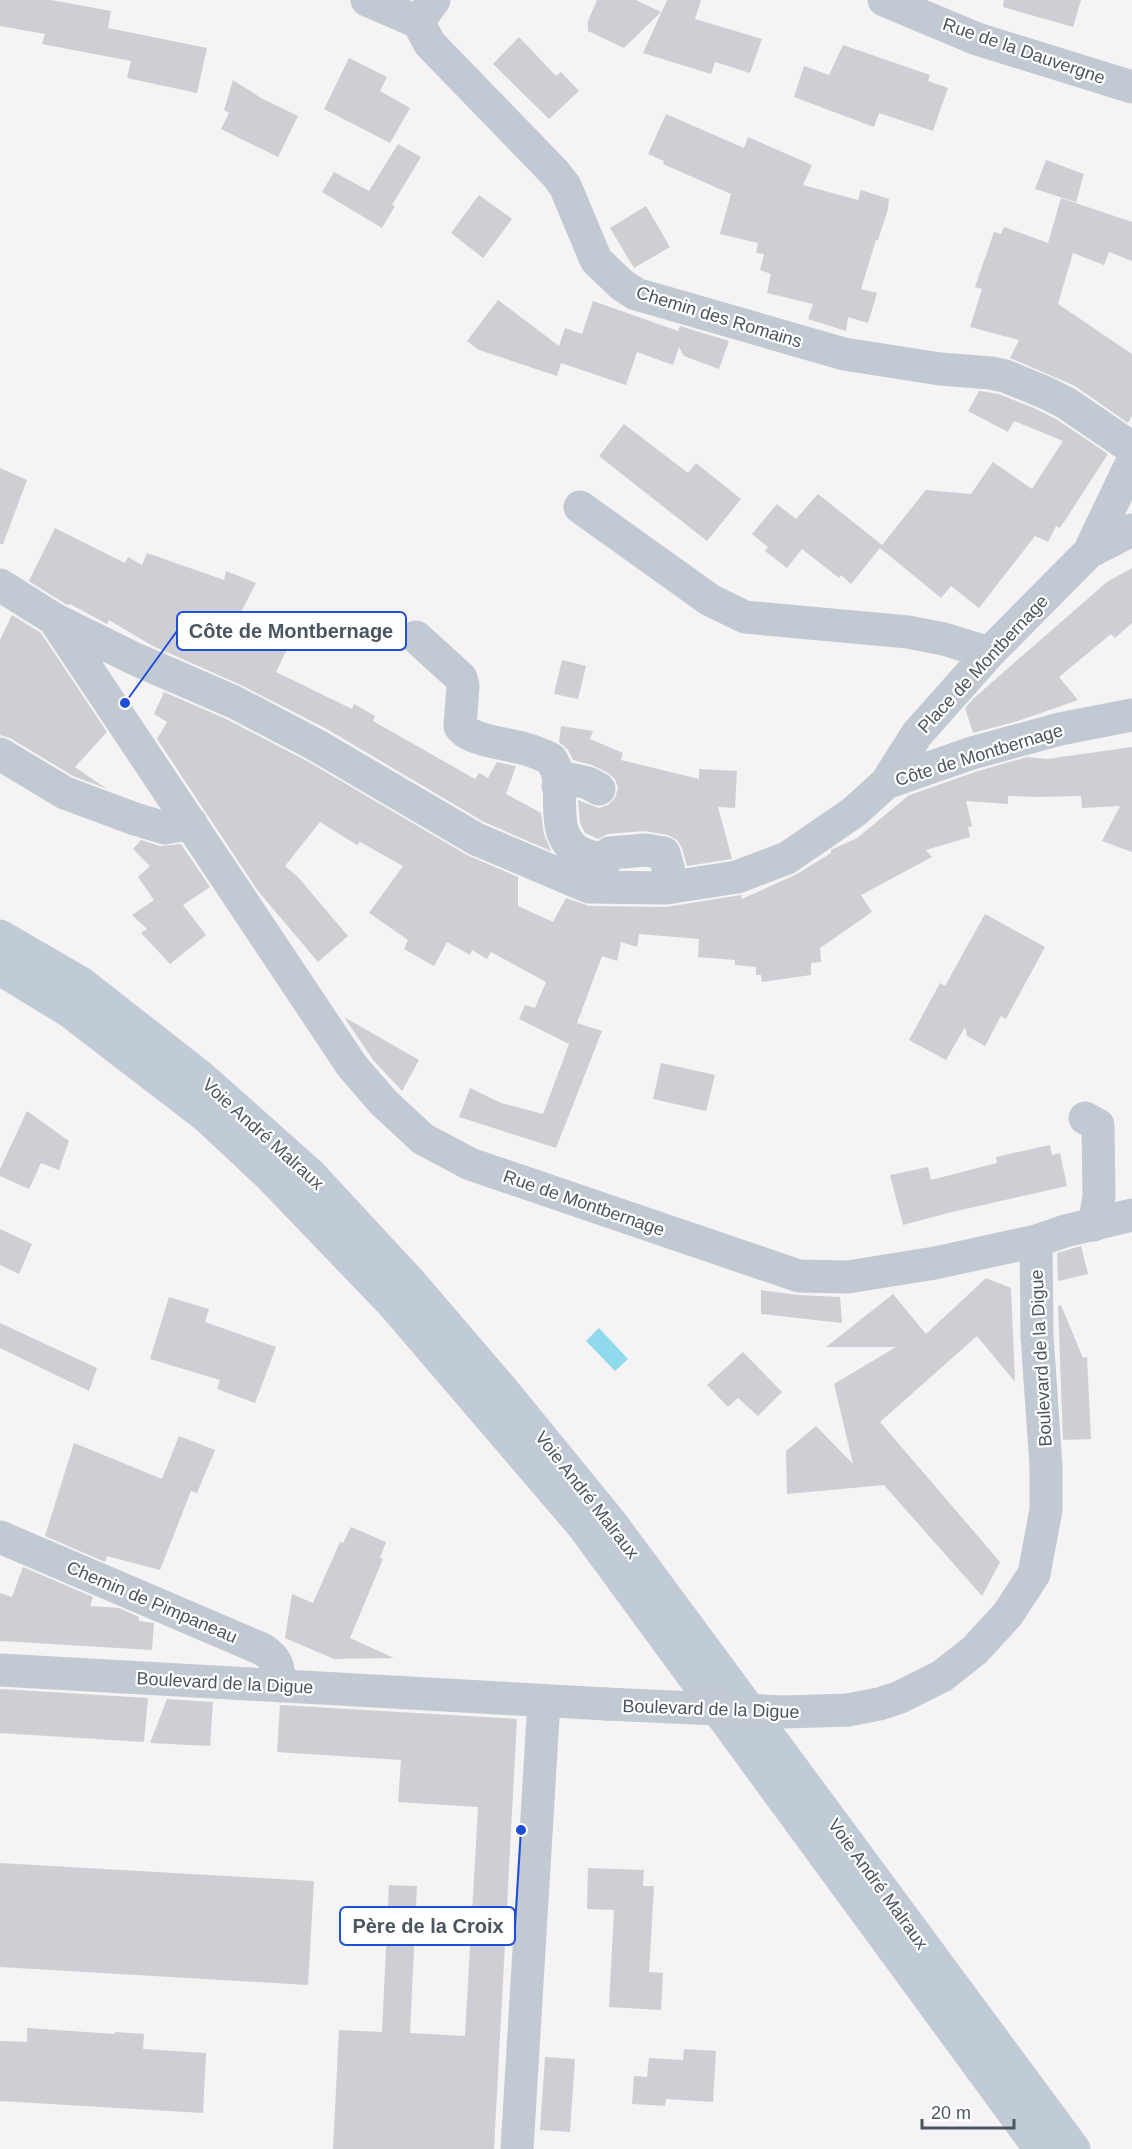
<svg xmlns="http://www.w3.org/2000/svg" width="1132" height="2149" font-family="Arial,sans-serif">
<style>
.water{fill:#90daee}
.building{fill:#cdcfd5}
.lines{fill:none;stroke-linecap:round;stroke-linejoin:round}
.minor{stroke:#c1cad2;stroke-width:33}
.tertiary{stroke:#c1cad2;stroke-width:33}
.secondary{stroke:#c1cbd6;stroke-width:33}
.tertiary-bridge{stroke:#c1cad2;stroke-width:33}
.labels{text-anchor:middle;dominant-baseline:central;stroke-width:4.5;stroke-linejoin:round;paint-order:stroke}
.street-label{font-size:18px;fill:#4a5661;stroke:#fff}
.leader{fill:none;stroke:#1d4ed8;stroke-width:2}
.callout-dot{fill:#1d4ed8;stroke:#fff;stroke-width:2}
.callout{fill:#fff;stroke:#1d4ed8;stroke-width:2}
.callout-label{font-size:20px;text-anchor:middle;font-weight:bold;fill:#4a5661}
</style>
<rect width="100%" height="100%" fill="#f5f3f3"/>
<path class="water" d="M599,1328L628,1359L615,1371L586,1341Z"/>
<path class="building" d="M0,0H51L111,11L108,28L207,48L197,93L127,78L131,61L42,44L45,34L0,26Z
M597,0H636L661,12L624,48L588,31V21Z
M667,0H701L695,19L762,39L750,73L715,62L711,74L643,53Z
M1004,0H1081L1073,27L1003,7Z
M519,37L556,76L561,72L579,91L549,119L493,64Z
M843,45L930,75L928,81L948,88L933,131L879,113L874,127L794,97L804,66L829,75Z
M349,58L387,77L380,91L410,108L390,143L324,109Z
M233,80L261,98L298,116L278,157L221,129L229,113L224,110Z
M666,114L744,148L748,137L812,165L803,185L858,200L861,190L889,199L888,209L878,240H876L861,289L877,293L868,323L848,317L846,331L808,319L813,304L767,293L771,274L760,270L764,254L756,253L758,243L720,234L731,194L663,164L664,161L648,154Z
M398,144L421,157L392,205L395,206L382,228L322,192L334,172L369,191Z
M1046,160L1084,174L1076,202L1035,189Z
M479,195L512,219L483,258L451,233Z
M1061,198L1132,222V261L1109,252L1104,265L1073,253L1058,304L1132,354V416L1128,423L1075,386L1010,358L1019,340L970,327L982,289L975,287L994,232L1001,234L1004,227L1048,243Z
M646,206L670,247L634,268L610,228Z
M498,300L559,346L565,328L582,334L593,301L678,331L680,326L729,341L719,369L684,356L679,347L673,365L637,352L626,385L561,363L557,376L479,350L467,341Z
M979,391L999,394L1036,409L1056,419L1108,454L1060,528L1056,526L1048,542L1035,536L979,608L951,586L941,598L880,548L851,584L841,575L839,578L802,549L787,568L765,551L768,547L752,534L777,504L796,519L818,494L882,545L926,490L971,494L993,462L1032,489L1063,441L1014,421L1008,432L968,411Z
M624,424L688,473L696,463L741,499L707,541L599,456Z
M0,468L27,480L3,544H0Z
M55,528L125,563L128,557L142,565L147,553L224,580L226,571L256,583L240,614L290,643L276,672L352,709L354,704L375,716L373,721L475,779L479,773L488,778L497,762L516,766L506,794L541,813L544,834L551,851L484,822L325,728L241,685L151,645L109,620L107,624L70,604L68,605L64,603L29,581Z
M1132,568V623L1115,638L1111,634L1059,677L1078,700L1018,721L973,733L965,708L974,698L1107,582Z
M12,615L41,633L107,732L75,767L107,789L73,776L10,738L0,735V640Z
M562,660L586,666L578,699L554,694Z
M164,692L226,719L307,761L467,855L518,877V906L553,922L566,898L589,906L666,907L741,895L742,899L797,874L831,853V850L857,838L908,796H907L978,771L1027,757L1047,759L1132,747V852L1102,841L1120,806L1082,808L1081,796L1035,797L1008,796V804L966,801L972,826L968,827L970,837L926,850L932,857L861,895L872,912L820,948L821,962L811,963V975L762,982L761,975H756V967L735,965V960L698,957L699,939L639,934L637,947L621,942L617,961L602,956L577,1023L602,1031L556,1148L459,1117L470,1088L501,1103L543,1114L569,1044L519,1019L525,1005L535,1008L546,982L491,952L487,959L472,950L470,955L447,942L434,966L404,949L408,940L369,913L403,866L360,842L357,845L320,822L285,866L297,876L348,936L318,962L258,891L157,739L167,722L154,714Z
M561,726L593,731L590,739L623,753L621,760L699,779V769L737,771L735,808L718,807L732,859L687,866L682,848L677,840L668,835L644,831L608,834L598,839L585,833L580,823L578,800L599,808L608,805L615,798L618,788L615,779L608,773L592,765L573,760L568,750L559,742Z
M141,840L160,846L181,844L210,887L183,905L206,935L170,964L141,933L147,929L132,915L154,900L138,877L150,866L133,849Z
M985,914L1045,947L1006,1019L1001,1016L985,1046L967,1036L965,1027L946,1060L909,1040L940,983L945,986Z
M344,1017L419,1060L402,1091L374,1061Z
M661,1063L715,1075L706,1111L653,1099Z
M27,1111L69,1141L59,1170L41,1163L29,1189L0,1176V1169Z
M1050,1145L1052,1155L1060,1153L1067,1186L948,1213L903,1225L890,1175L928,1167L931,1180L997,1163L996,1157Z
M0,1229L32,1244L19,1274L0,1265Z
M1081,1246L1088,1274L1058,1281L1057,1253Z
M986,1278L1011,1288L1015,1382L977,1336L880,1422L1000,1562L982,1596L884,1485L787,1494L786,1451L816,1426L853,1464L834,1384L896,1347H826L893,1294L926,1334Z
M761,1290L798,1295L840,1297L842,1323L761,1314Z
M169,1297L209,1309L205,1322L276,1347L255,1403L217,1389L220,1380L150,1359Z
M1061,1305L1083,1358L1087,1357L1091,1439L1063,1440L1058,1306Z
M0,1323L97,1368L89,1391L0,1348Z
M743,1352L782,1392L758,1416L738,1398L728,1407L707,1385Z
M179,1436L215,1450L197,1493L191,1491L160,1570L107,1556L105,1562L45,1536L74,1443L162,1479Z
M351,1527L386,1542L380,1558L383,1559L350,1638L394,1658L334,1659L285,1638L292,1594L313,1603L340,1542L343,1543Z
M23,1567L93,1597L90,1606L119,1608L139,1617V1621L154,1623L152,1650L0,1641V1593L12,1597Z
M0,1689L148,1698L144,1742L0,1733Z
M167,1699L213,1702L210,1746L150,1743Z
M280,1705L517,1719L494,2149H333L339,2030L382,2032L389,1885L417,1886L410,2033L465,2036L478,1807L398,1802L401,1760L277,1752Z
M0,1863L314,1881L308,1985L0,1967Z
M588,1868L644,1870L643,1886H654L649,1972L663,1973L661,2010L609,2007L614,1910L587,1909Z
M27,2028L115,2034V2032L144,2034L143,2049L206,2053L203,2113L0,2101V2041L27,2042Z
M684,2049L716,2051L713,2102L666,2099L665,2106L632,2104L634,2076L647,2077L649,2058L683,2060Z
M545,2057L575,2059L570,2132L540,2130Z"/>
<g class="lines">
<path class="minor" d="M367,0L418,22L434,0
M884,0L977,39L1132,87
M418,22L430,44L555,173L565,186L596,260L622,285L636,294L844,354L940,369L991,373L1005,376L1044,392L1066,403L1132,448
M580,507L710,600L745,617L908,632L944,639L989,653
M1089,552L1132,530
M0,585L54,619L352,1066L384,1103L423,1139L470,1164L799,1276L848,1277L935,1263L1036,1241
M56,620L135,659L234,702L316,745L476,839L589,887L666,888L737,877L787,858L854,812L886,783L972,753L1060,729L1132,715
M416,637L461,678L463,686L460,726C467,740 509,744 525,749C534,751 542,755 551,759C553,763 556,768 557,772C565,797 548,838 583,854C590,857 599,858 606,860L610,853L646,850L664,853L673,887
M0,754L65,793L135,819L165,828L191,823
M886,783L917,734L989,653L1089,552L1132,462
M558,786L565,778L588,783L599,789
M1085,1118L1098,1125L1099,1197L1094,1225
M0,1537L262,1649C278,1659 279,1668 280,1686
M517,2149L544,1701"/>
<path class="tertiary" d="M0,1670L606,1704
M848,1710L879,1704L898,1698L942,1676L975,1650L1008,1614L1034,1574L1046,1510V1466L1037,1336L1036,1241L1065,1231L1132,1215"/>
<path class="secondary" d="M0,936L81,983L201,1077L310,1174L411,1283L501,1388L612,1524L1074,2149
M0,969L69,1011L207,1117L270,1176L393,1304L583,1526L1040,2149"/>
<path class="tertiary-bridge" d="M606,1704L783,1712L848,1710"/>
</g>
<g class="labels">
<g class="street-label">
<text transform="translate(1024 51) rotate(19)">Rue de la Dauvergne</text>
<text transform="translate(719 317) rotate(17)">Chemin des Romains</text>
<text transform="translate(983 664) rotate(-47)">Place de Montbernage</text>
<text transform="translate(979 755) rotate(-17)">Côte de Montbernage</text>
<text transform="translate(263 1134) rotate(42)">Voie André Malraux</text>
<text transform="translate(584 1203) rotate(19)">Rue de Montbernage</text>
<text transform="translate(1041 1358) rotate(-93)">Boulevard de la Digue</text>
<text transform="translate(587 1495) rotate(52)">Voie André Malraux</text>
<text transform="translate(152 1602) rotate(23)">Chemin de Pimpaneau</text>
<text transform="translate(225 1683) rotate(3)">Boulevard de la Digue</text>
<text transform="translate(711 1709) rotate(2)">Boulevard de la Digue</text>
<text transform="translate(878 1884) rotate(54)">Voie André Malraux</text>
</g>
</g>
<path class="leader" d="M125 703L177 631M521 1830L515 1926"/>
<g class="callout-dot">
<circle cx="125" cy="703" r="6"/>
<circle cx="521" cy="1830" r="6"/>
</g>
<g class="callout">
<rect x="177" y="612" width="229" height="38" rx="6"/>
<rect x="340" y="1907" width="175" height="38" rx="6"/>
</g>
<g class="callout-label">
<text x="291" y="638">Côte de Montbernage</text>
<text x="428" y="1933">Père de la Croix</text>
</g>
<path d="M922 2119v9h92v-9" fill="none" stroke="#4a5661" stroke-width="3"/>
<text x="931" y="2119" font-size="18" fill="#4a5661" stroke="#ffffff" stroke-width="4.5" paint-order="stroke">20 m</text>
</svg>
